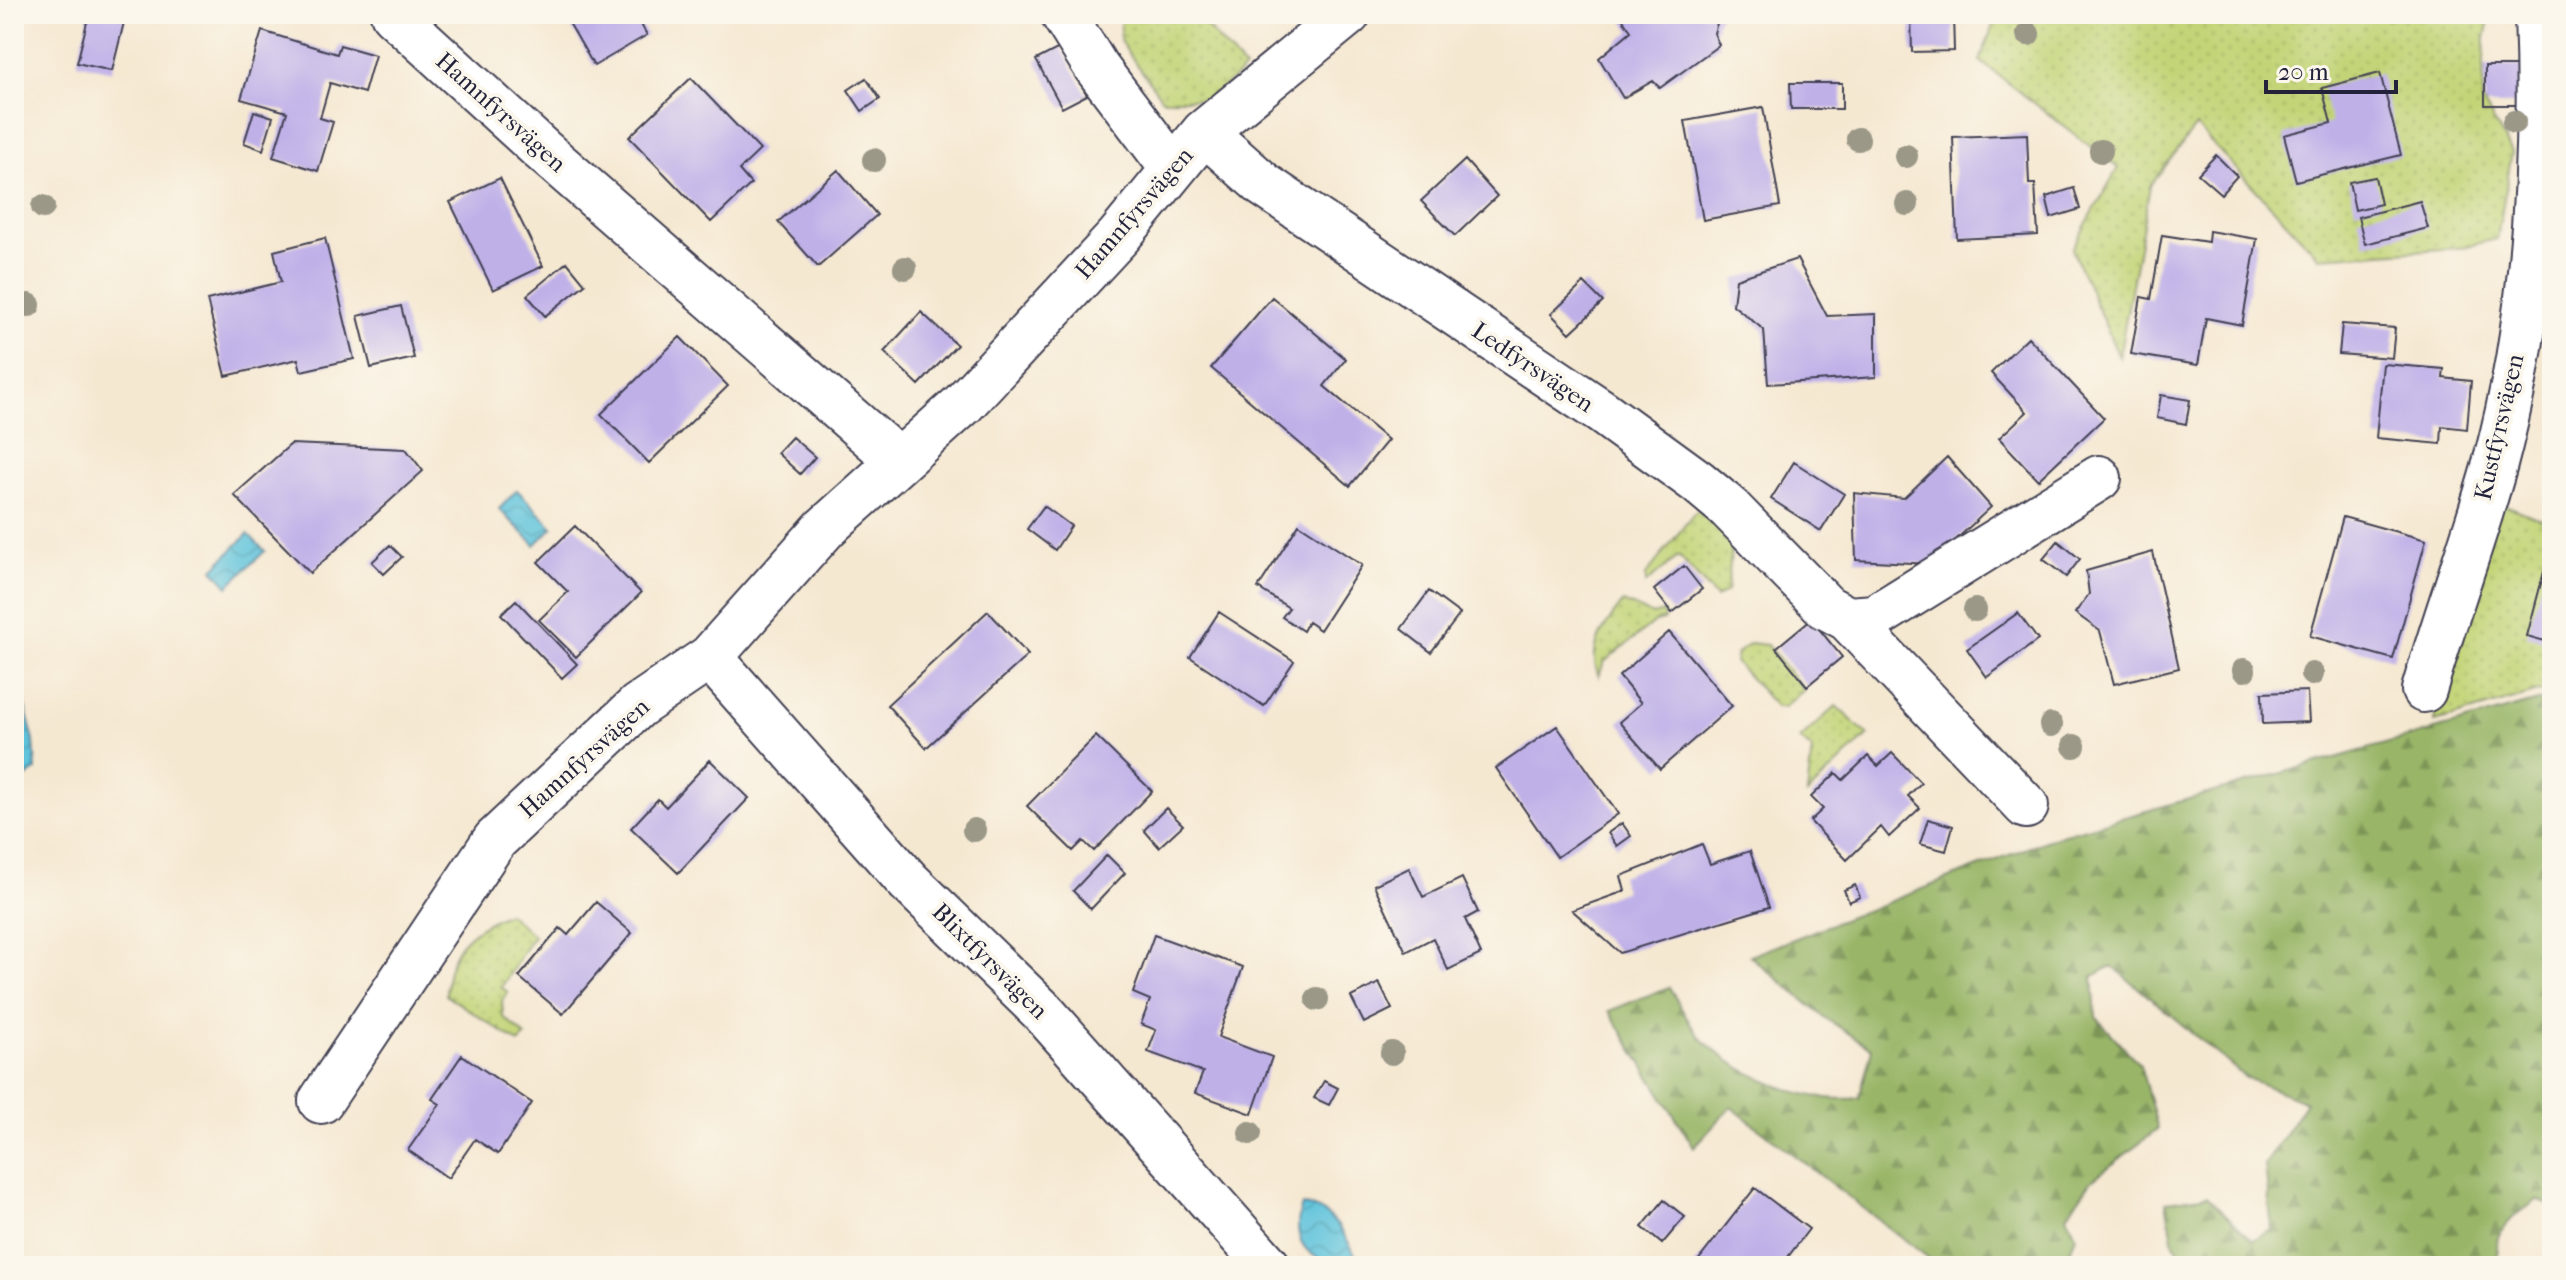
<svg xmlns="http://www.w3.org/2000/svg" width="2566" height="1280" font-family="'IM FELL French Canon',serif">
<style>
.grass{fill:url(#grass-dots);stroke:#727b59;stroke-width:2}
.forest{fill:url(#forest-firs);stroke:#5e6c52;stroke-width:2}
.water{fill:url(#water-waves);stroke:#40728b;stroke-width:2}
.building{fill:#bfb0e8}
.lines{fill:none;stroke-linecap:round;stroke-linejoin:round}
.minor-casing{stroke:#424052;stroke-width:48}
.minor{stroke:#fff;stroke-width:44}
.tree{fill:#9b9888}
.labels{text-anchor:middle;dominant-baseline:central;stroke-width:8;stroke-linejoin:round;paint-order:stroke}
.street-label{font-size:24px;fill:#22223b;stroke:#fbf7ec}
</style>
<defs>
<pattern id="grass-dots" width="8" height="8" patternUnits="userSpaceOnUse" patternTransform="scale(2)"><rect width="8" height="8" fill="#c2d477"/><path d="M2 2h.1M6 6h.1" fill="none" stroke="#a6b668" stroke-width="1.8" stroke-linecap="round"/></pattern>
<pattern id="forest-firs" width="22" height="20" patternUnits="userSpaceOnUse" patternTransform="scale(2)"><rect width="22" height="20" fill="#99b668"/><path d="M5 1l3.5 6h-7zM16 11l3.5 6h-7z" fill="#7c9457"/></pattern>
<pattern id="water-waves" width="16" height="10" patternUnits="userSpaceOnUse" patternTransform="scale(2)"><rect width="16" height="10" fill="#5ec3db"/><path d="M0 5q4-4 8 0t8 0" fill="none" stroke="#51a7bd"/></pattern>
</defs>
<rect width="100%" height="100%" fill="#fbf7ec"/>
<filter id="ink" filterUnits="userSpaceOnUse"><feTurbulence type="fractalNoise" baseFrequency=".0125" numOctaves="2"/><feDisplacementMap in="SourceGraphic" scale="16" xChannelSelector="R" yChannelSelector="G"/><feConvolveMatrix kernelMatrix="1 2 1 2 8 2 1 2 1" color-interpolation-filters="sRGB"/></filter>
<filter id="wash" filterUnits="userSpaceOnUse"><feTurbulence type="fractalNoise" baseFrequency=".006" numOctaves="4" result="noise"/><feDisplacementMap in="SourceGraphic" scale="32" xChannelSelector="R" yChannelSelector="G"/><feGaussianBlur stdDeviation="1.8" result="paint"/><feColorMatrix in="noise" values="0 0 0 0 0 0 0 0 0 0 0 0 0 0 0 0 0 1.4 0 .05"/><feComposite in="paint" operator="in"/></filter>
<g filter="url(#wash)">
<rect width="100%" height="100%" fill="#f5e8d1"/>
<path class="grass" d="M1121,14H1195L1245,69L1209,99H1162L1120,41Z
M1997,14H2490L2485,38L2482,101L2512,152L2497,239L2458,248L2319,257L2196,126L2150,186L2119,357L2072,249L2118,168L1980,61Z
M2498,502L2552,524V688L2435,722L2438,697Z
M1706,506L1733,537L1727,591L1716,598L1679,556L1646,583V575L1695,512Z
M1623,602L1653,615L1663,612L1664,620L1655,622L1604,662L1599,677C1586,646 1605,627 1623,602Z
M1750,643L1767,645L1804,690L1784,707H1776L1735,662L1737,653Z
M1836,706L1868,735L1807,794L1812,749L1800,739Z
M508,913L534,936C520,953 515,969 501,987L508,992L502,1001L503,1017L526,1036L519,1043L446,995C447,949 466,931 508,913Z"/>
<path class="forest" d="M2552,697V1206L2537,1200C2509,1221 2492,1227 2499,1266H2191L2174,1244L2166,1202L2207,1196L2252,1240L2272,1230L2265,1165L2306,1102L2246,1078L2112,966L2093,976L2096,1017L2140,1065L2158,1129L2092,1180L2067,1215L2076,1235L2065,1266H1939L1731,1107L1694,1147L1609,1011L1669,987C1679,1003 1689,1025 1702,1039C1740,1076 1806,1104 1859,1098L1872,1049L1824,1017L1750,956L2061,835Z"/>
<path class="water" d="M517,490L553,527L535,545L499,509Z
M248,534L265,551L228,586L213,569Z
M14,665L34,741L36,770L14,785Z
M1302,1205C1337,1210 1346,1239 1361,1266C1321,1266 1286,1252 1302,1205Z"/>
<g id="blocks">
<path class="building" d="M89,14H126L112,71L77,63Z
M564,14H635L647,35L594,66Z
M1619,14H1720L1714,33L1719,45L1660,88L1653,81L1623,98L1599,58L1631,31Z
M1911,14H1953L1954,51L1912,52Z
M262,31L337,54L340,45L375,55L364,93L330,83L320,118L333,122L318,171L273,157L287,112L241,99Z
M1061,47L1087,95L1062,108L1036,60Z
M2485,66H2525V105H2485Z
M2380,73L2401,155L2296,181L2284,135L2331,123L2322,88Z
M691,78L760,150L739,170L751,184L711,222L629,137Z
M866,78L880,99L862,111L848,90Z
M1790,83H1842V109H1791Z
M1763,107L1780,206L1703,220L1685,121Z
M254,111L273,117L263,150L244,143Z
M2027,134L2029,184H2035L2038,235L1957,239L1953,137Z
M2216,155L2237,176L2221,194L2198,174Z
M1465,160L1497,196L1455,236L1421,201Z
M838,170L877,215L818,267L778,222Z
M2375,177L2381,204L2355,210L2349,182Z
M500,178L543,266L493,290L450,202Z
M2074,188L2080,209L2051,218L2046,197Z
M2420,201L2428,228L2365,244L2358,217Z
M2209,231L2257,239L2242,325L2206,318L2198,365L2131,354L2141,297L2151,299L2162,235L2208,242Z
M325,238L354,359L301,371L298,359L226,376L207,300L281,282L274,251Z
M1797,259L1827,316L1876,314V377L1768,384L1764,330L1733,305L1736,279Z
M567,262L585,284L545,316L527,295Z
M1584,283L1603,302L1570,333L1551,314Z
M1272,297L1346,359L1324,386L1388,440L1350,486L1211,368Z
M401,306L414,358L371,368L358,316Z
M921,312L957,345L919,385L884,352Z
M2342,324L2395,328L2392,358L2339,354Z
M680,337L728,386L649,463L601,414Z
M2028,337L2104,418L2038,480L1999,438L2027,412L1991,373Z
M2383,364L2444,369L2443,378L2471,381L2467,429L2442,426L2441,444L2376,438Z
M2161,395L2190,400L2186,424L2157,418Z
M792,437L815,457L800,474L777,453Z
M291,444L406,449L423,471L310,573L234,495Z
M1947,457L1991,507L1930,564L1856,560L1854,493L1904,498Z
M1794,462L1844,494L1821,531L1771,499Z
M1044,506L1071,526L1055,550L1027,529Z
M2343,517L2426,540L2393,659L2310,636Z
M1299,524L1362,565L1320,630L1308,622L1303,631L1282,617L1289,608L1258,588Z
M575,526L641,593L576,657L539,620L568,592L538,562Z
M2058,541L2080,559L2066,577L2043,559Z
M390,545L402,557L384,574L372,562Z
M2153,552L2179,668L2114,684L2100,631L2075,613L2089,594L2086,571Z
M1684,566L1702,589L1672,613L1654,590Z
M2545,568L2552,570V643L2527,636Z
M1429,591L1460,614L1431,652L1401,629Z
M516,600L577,664L562,678L501,614Z
M988,611L1028,655L926,748L887,705Z
M1219,612L1294,661L1264,706L1190,657Z
M2018,613L2038,640L1987,677L1967,649Z
M1811,619L1842,657L1807,686L1776,648Z
M1669,632L1732,706L1660,769L1619,722L1641,703L1619,676Z
M2307,691L2309,722L2263,724L2262,693Z
M1557,726L1618,814L1557,857L1496,768Z
M1096,736L1152,791L1094,851L1083,841L1073,851L1027,806Z
M1892,753L1921,783L1908,796L1920,808L1889,837L1881,827L1847,860L1810,821L1823,809L1811,797L1836,773L1843,780L1868,756L1878,766Z
M710,760L749,798L678,873L631,828L658,799L666,807Z
M1166,808L1183,825L1159,847L1144,830Z
M1928,819L1953,826L1946,851L1920,844Z
M1622,823L1631,836L1617,846L1608,833Z
M1702,844L1710,864L1750,851L1769,907L1620,953L1572,910L1625,891L1621,876Z
M1107,855L1125,873L1091,909L1073,891Z
M1409,868L1423,897L1462,878L1478,912L1465,919L1481,954L1448,970L1433,938L1406,952L1374,885Z
M1855,885L1860,897L1849,902L1844,890Z
M596,902L632,933L563,1014L519,977L560,928L568,935Z
M1154,935L1243,967L1218,1037L1272,1057L1252,1114L1195,1093L1203,1072L1148,1052L1156,1030L1141,1024L1150,1000L1133,993Z
M1379,983L1392,1009L1364,1023L1351,997Z
M462,1055L532,1103L498,1154L475,1139L448,1178L408,1150L440,1104L432,1099Z
M1324,1081L1338,1088L1329,1105L1314,1098Z
M1755,1188L1809,1229L1781,1266H1694Z
M1664,1200L1685,1217L1662,1244L1642,1227Z"/>
</g>
</g>
<g filter="url(#ink)">
<use href="#blocks" fill-opacity="0" stroke="#424052" stroke-width="2"/>
<g class="lines">
<g class="minor-casing">
<path id="minor" d="M393,14L542,150L899,461
M1063,14L1096,67L1173,169
M1204,132L1264,185L1602,412L1698,482L1729,508L1826,607L1848,619L1875,617L2099,478
M1848,619L2026,806
M710,657L908,881L1042,1011L1268,1266
M2424,690C2446,614 2474,540 2495,464C2534,320 2543,163 2537,14
M321,1101L495,840L638,706L710,657L825,528L963,404L1119,236L1204,132L1348,14"/>
</g>
<use href="#minor" class="minor"/>
</g>
<g class="tree">
<circle cx="2028" cy="34" r="12"/>
<circle cx="2514" cy="122" r="12"/>
<circle cx="1858" cy="139" r="12"/>
<circle cx="2101" cy="151" r="12"/>
<circle cx="1906" cy="156" r="12"/>
<circle cx="874" cy="160" r="12"/>
<circle cx="1907" cy="204" r="12"/>
<circle cx="43" cy="207" r="12"/>
<circle cx="905" cy="268" r="12"/>
<circle cx="29" cy="305" r="12"/>
<circle cx="1975" cy="610" r="12"/>
<circle cx="2244" cy="670" r="12"/>
<circle cx="2312" cy="674" r="12"/>
<circle cx="2051" cy="725" r="12"/>
<circle cx="2074" cy="746" r="12"/>
<circle cx="974" cy="830" r="12"/>
<circle cx="1317" cy="999" r="12"/>
<circle cx="1392" cy="1053" r="12"/>
<circle cx="1250" cy="1133" r="12"/>
</g>
</g>
<g class="labels">
<g class="street-label">
<text transform="translate(501 112) rotate(42)">Hamnfyrsvägen</text>
<text transform="translate(1134 213) rotate(-49)">Hamnfyrsvägen</text>
<text transform="translate(1533 367) rotate(34)">Ledfyrsvägen</text>
<text transform="translate(2499 427) rotate(-77)">Kustfyrsvägen</text>
<text transform="translate(584 758) rotate(-42)">Hamnfyrsvägen</text>
<text transform="translate(990 961) rotate(45)">Blixtfyrsvägen</text>
</g>
</g>
<rect width="2566" height="1280" fill="none" stroke="#fbf7ec" stroke-width="48"/>
<path d="M2266 80v12h130v-12" fill="none" stroke="#22223b" stroke-width="4"/>
<text x="2278" y="80" font-size="24" fill="#22223b" stroke="#fbf7ec" stroke-width="6" paint-order="stroke">20 m</text>
</svg>
